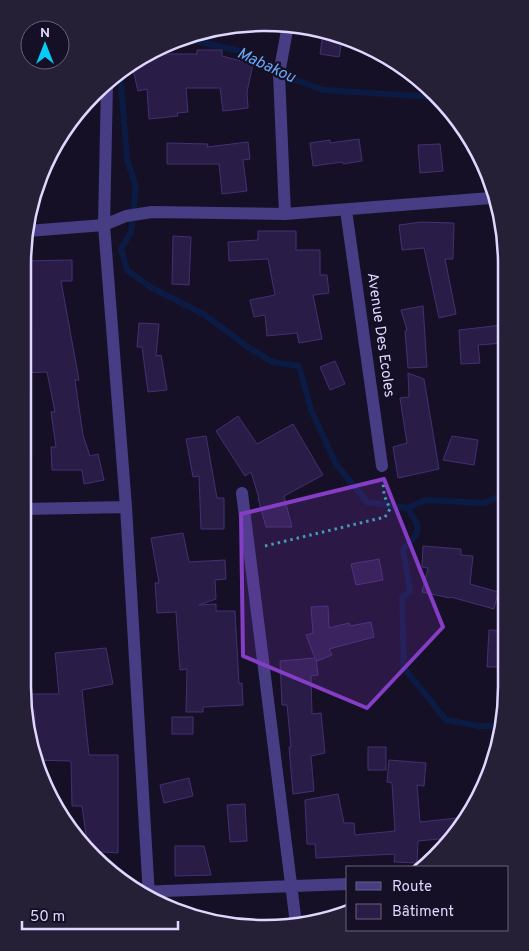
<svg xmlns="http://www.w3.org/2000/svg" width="529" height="951" font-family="Overpass,sans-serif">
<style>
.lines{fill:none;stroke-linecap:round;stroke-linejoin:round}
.stream{stroke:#0c1b43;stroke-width:6}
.building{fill:#291d47;stroke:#433072}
.path{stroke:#33b1b5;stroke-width:3;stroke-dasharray:2.5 4;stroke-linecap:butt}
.minor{stroke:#463d84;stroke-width:12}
.marked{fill:#853dc5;fill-opacity:0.2;stroke:#853dc5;stroke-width:4;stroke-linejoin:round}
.labels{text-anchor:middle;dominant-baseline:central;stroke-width:4.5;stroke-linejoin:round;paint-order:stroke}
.street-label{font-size:15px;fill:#dfd7fe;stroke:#161026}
.water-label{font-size:16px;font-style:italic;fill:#68a9fa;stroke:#161026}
.rim{fill:none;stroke:#dfd7fe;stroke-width:2.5}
</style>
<rect width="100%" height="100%" fill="#161026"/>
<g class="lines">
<path class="stream" d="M186,39L245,52L279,74L323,90L436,97
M120,71L127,159L136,187L131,232L121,249L127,270L152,288L205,315L245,345L272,362L299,366L311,410L336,464L367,502L408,508L425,500L484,503L505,494
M408,508L418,526L416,536L403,549L410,591L402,598L404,668L446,720L479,726H499"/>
</g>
<path class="building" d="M323,34L342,40L339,57L320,54Z
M197,50H222V56L253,64L247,92L248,108L223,111L220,88H186L188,112L177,113L178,116L149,119L147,89L138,91L132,65L148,57L165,54H197Z
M359,139L362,161L343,164L342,162L313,166L310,143L330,140V143Z
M248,142L250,159L243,160L247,191L222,194L219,164H167V143L208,144L207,147Z
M440,144L443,171L420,173L418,145Z
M421,222L454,223L453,259H445L456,314L439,318L424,248L402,250L399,225Z
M258,231H296V250H320V275H327L329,293L313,295L322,339L299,343L297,333L267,336L265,315L254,317L250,300L275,295L268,259L229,261L228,242L258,240Z
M173,236L191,237L189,285L172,284Z
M72,260V281H61L79,380H75L83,435L90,456L98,454L104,480L84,484L82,470H52L51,447H56L51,412H55L47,372L23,373V357L30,356L23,317V261Z
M423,306L427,367L408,368L405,331L407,330L401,310Z
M139,323L159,324L156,356L161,355L167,390L148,392L142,347H137Z
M502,325L503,343L478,345L480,363L461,364L459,330Z
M335,361L345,384L330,390L320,367Z
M408,373L424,379L439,469L398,478L393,447L407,443L400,398L409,397Z
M238,416L257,444L293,424L323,475L284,496L292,527H266L258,498H259L251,472L245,476L216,431Z
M206,436L217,498H224V529H201L199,476L193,477L186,439Z
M452,436L478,440L474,465L443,460Z
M183,533L189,562L225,560L226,579L215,580L216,599L199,605L216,604V611H235L239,684L242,683L243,705L203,707V712H186L187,669L180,670L176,612L157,613L155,583H159L151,538Z
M423,546L461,549V555L473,556L470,584L498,592L494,609L451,597L450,598L422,592L428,568L422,567Z
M379,559L383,580L356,585L351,564Z
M328,606L329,628L349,623L350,626L371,622L374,637L329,649L332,655L317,661L316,659L318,675L311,676L312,714L321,713L325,753L311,756L314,791L293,794L289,747H291L287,705H282L280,661L315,658L306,635L313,633L311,607Z
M489,630L506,631V667H487Z
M106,648L113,684L82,690L89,755H118V853L91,851L88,849L82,806H72L71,761L35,760V711H27L24,694H59L55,653Z
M172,717H193V734H172Z
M368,747H386V770H368Z
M389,760L426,763L424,786L417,785L420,822L466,817L449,838L418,841L417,863L394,862L395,854L316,858L315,844H307L305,800L338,794L344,823H354L355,835L395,831L392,783L387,782Z
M189,778L193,796L164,803L160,785Z
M245,804L247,841L230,842L227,805Z
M175,846H204L211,875L175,876Z"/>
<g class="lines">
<path class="path" d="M265,546L385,517L390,509L384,495L383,481"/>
<path class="minor" d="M107,84L104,225L126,507L149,896
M346,210L382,466
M285,214L279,74L288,25
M28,231L104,225L126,216L152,212L285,214L491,198
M242,493L296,924
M23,509L126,507
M139,892L348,884"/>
</g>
<path class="marked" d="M384,479L443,627L367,708L243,656L241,514Z"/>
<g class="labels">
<g class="street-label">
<text transform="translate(380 335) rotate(82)">Avenue Des Ecoles</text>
</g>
<g class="water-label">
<text transform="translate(266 66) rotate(25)">Mabakou</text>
</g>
</g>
<path d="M0 0H529V951H0ZM264 31H265A233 233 0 0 1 498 264V687A233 233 0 0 1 265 920H264A233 233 0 0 1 31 687V264A233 233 0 0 1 264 31Z" fill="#262037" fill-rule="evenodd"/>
<path class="rim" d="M264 31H265A233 233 0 0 1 498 264V687A233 233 0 0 1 265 920H264A233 233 0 0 1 31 687V264A233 233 0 0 1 264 31Z"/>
<rect x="346" y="866" width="162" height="65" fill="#161026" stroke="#66607c"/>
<rect x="356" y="882" width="25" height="8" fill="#463d84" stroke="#66607c"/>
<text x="392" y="891" font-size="15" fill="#dfd7fe">Route</text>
<rect x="356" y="904" width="25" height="15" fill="#291d47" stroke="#66607c"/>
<text x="392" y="916" font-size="15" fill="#dfd7fe">Bâtiment</text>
<g transform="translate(45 45)"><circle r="24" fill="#161026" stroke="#66607c"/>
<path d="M0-4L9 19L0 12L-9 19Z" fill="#09caf7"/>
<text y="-8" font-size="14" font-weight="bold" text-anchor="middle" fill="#dfd7fe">N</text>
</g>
<path d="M22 921v8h156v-8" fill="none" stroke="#dfd7fe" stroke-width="2.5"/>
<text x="30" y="921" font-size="15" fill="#dfd7fe" stroke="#161026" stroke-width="4" paint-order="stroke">50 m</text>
</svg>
